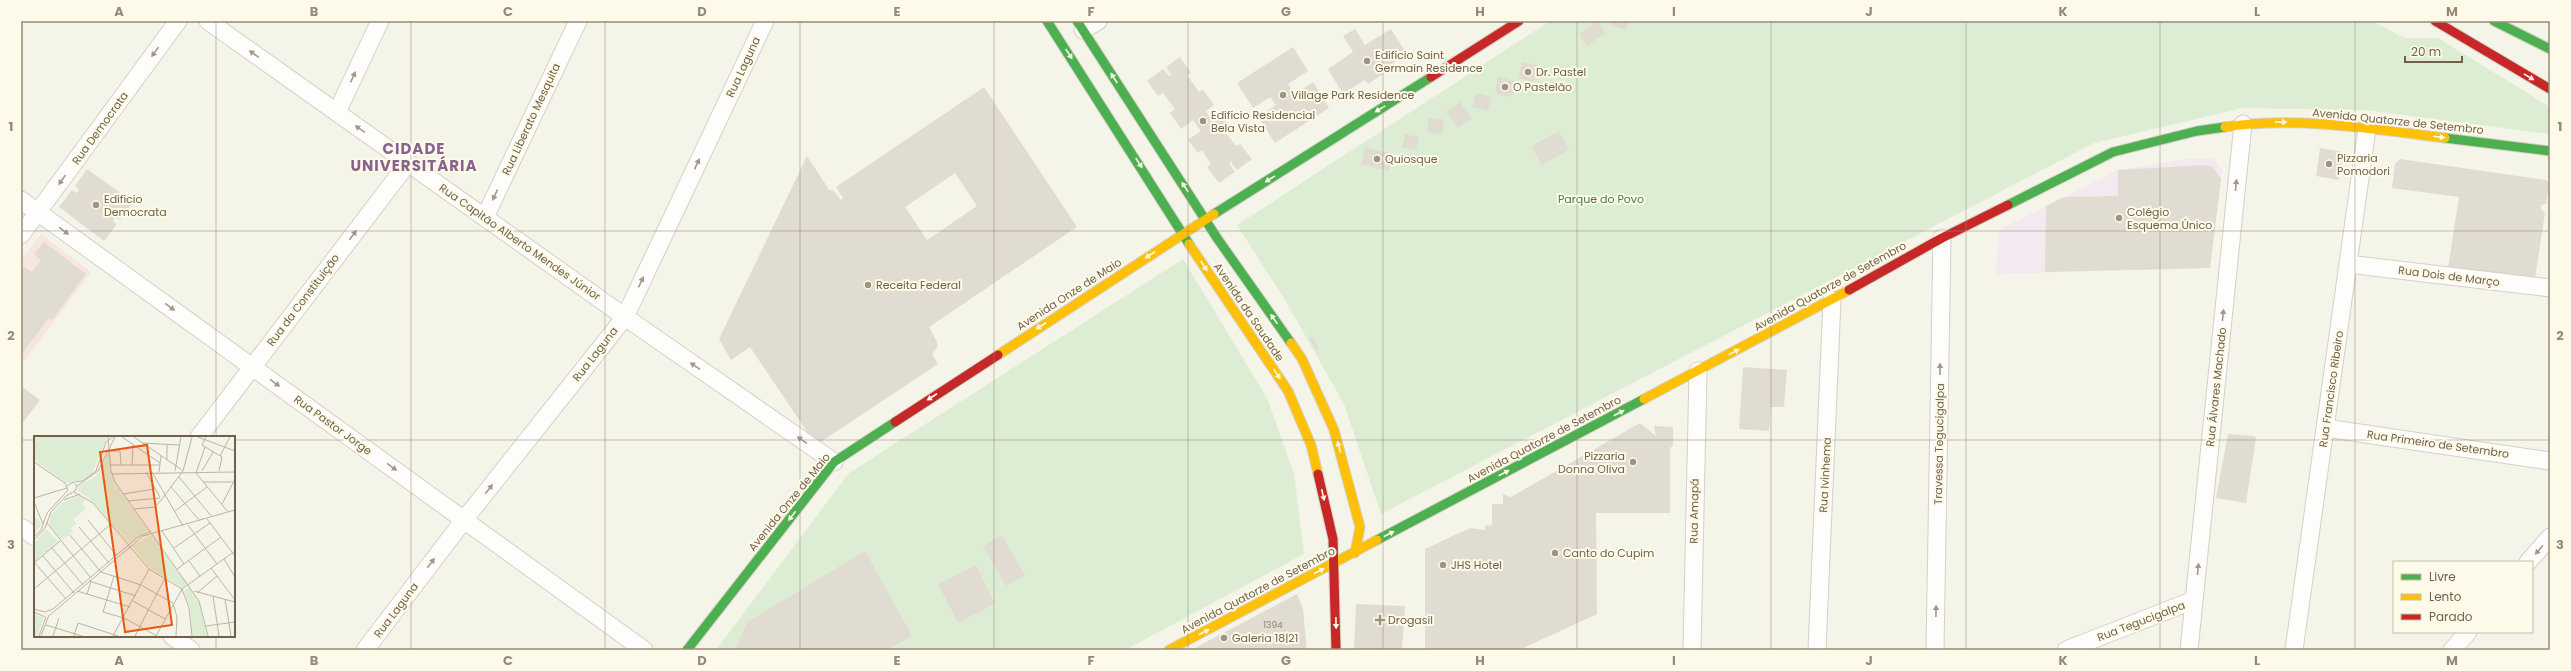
<svg xmlns="http://www.w3.org/2000/svg" width="2571" height="671" font-family="Poppins,sans-serif">
<style>
.education{fill:#f4e9f1}
.medical{fill:#f7e6df}
.green{fill:#ddedd4}
.building{fill:#e1dcd1;fill-rule:evenodd}
.lines{fill:none;stroke-linecap:round;stroke-linejoin:round}
.street-casing{stroke:#d4d0c7;stroke-width:19}
.fast-casing{stroke:#d5d1c7;stroke-width:11}
.slow-casing{stroke:#d5d1c7;stroke-width:11}
.jam-casing{stroke:#d5d1c7;stroke-width:11}
.street{stroke:#fefdfc;stroke-width:17}
.fast{stroke:#4caf50;stroke-width:9}
.slow{stroke:#ffc107;stroke-width:9}
.jam{stroke:#c62828;stroke-width:9}
.oneway{fill:#a29888}
.oneway2{fill:#fefae9}
.grid{fill:none;stroke:#968a77;stroke-width:1;stroke-opacity:0.55}
.poi-dot{fill:#9f9482;stroke:#fefae9;stroke-width:1.5}
.labels{text-anchor:middle;dominant-baseline:central;stroke-width:4;stroke-linejoin:round;paint-order:stroke}
.number-label{font-size:9px;fill:#8f826e}
.poi-label{font-size:11px;fill:#71614a;stroke:#fefae9;text-anchor:start}
.street-label{font-size:11px;fill:#71614a;stroke:#fefae9}
.park-label{font-size:11px;fill:#4a7c46;stroke:#fefae9}
.district-label{font-size:15px;font-weight:bold;letter-spacing:1px;fill:#89628e;stroke:#fefae9}
.inset-road{fill:none;stroke:#bcb5a4;stroke-width:1}
.view{fill:#e8590c;fill-opacity:0.15;stroke:#e8590c;stroke-width:2}
.inset-edge{fill:none;stroke:#71614a;stroke-width:2}
.neatline{fill:none;stroke:#968a77;stroke-width:1.5}
.grid-label{font-size:13px;text-anchor:middle;font-weight:bold;fill:#968a77}
</style>
<rect width="100%" height="100%" fill="#f5f4e9"/>
<path class="education" d="M2214,158L2222,170L2210,268L1996,274L1999,230L2118,170L2186,159Z"/>
<path class="medical" d="M41,234L91,272L21,365V260Z"/>
<path class="green" d="M1550,21H2372L2404,38H2438L2550,107V134L2365,110L2243,108L2094,143L1381,514L1344,404L1285,300L1237,225Z
M1183,259L1267,398L1294,474L1304,554L1125,650H716L849,473Z"/>
<path class="building" d="M1598,21L1606,33L1587,46L1579,34Z
M1612,21H1629L1626,30L1610,25Z
M1355,29L1365,45L1391,29L1407,54L1384,69L1386,72L1368,84L1365,80L1343,94L1328,69L1353,52L1343,36Z
M1293,47L1308,71L1288,84L1295,94L1313,82L1329,108L1275,143L1258,117L1276,105L1270,97L1253,108L1237,83Z
M1180,57L1191,73L1187,75L1199,92L1203,90L1214,105L1206,111L1213,122L1222,116L1231,129L1226,133L1236,146L1240,144L1252,159L1237,170L1231,162L1229,163L1235,172L1219,183L1207,167L1211,164L1202,150L1198,153L1188,140L1201,131L1193,120L1181,129L1170,113L1175,109L1163,93L1158,96L1147,81L1163,69L1169,76L1171,75L1166,67Z
M1522,62L1538,65L1534,82L1518,78Z
M1498,77L1515,81L1511,97L1495,93Z
M984,87L1077,227L929,327L936,340L938,346L932,354L938,364L816,445L750,347L731,360L719,339L807,156L828,188L830,191L833,190L841,200L843,198L836,187ZM955,173L977,206L927,240L905,207Z
M1476,93L1492,97L1488,111L1472,107Z
M1460,102L1472,118L1458,128L1446,112Z
M1429,118L1444,120L1442,134L1427,132Z
M1559,131L1569,150L1542,165L1531,146Z
M1405,134L1419,137L1416,150L1402,147Z
M1365,147L1393,154L1389,171L1361,164Z
M2320,148L2343,152L2339,180L2316,176Z
M2400,159L2546,180L2549,184L2546,204L2541,205V209L2545,213L2535,278L2448,268L2459,197L2392,188L2395,164Z
M2205,165L2213,167L2221,179L2210,268L2045,272L2046,206L2064,197L2118,196V170Z
M87,169L133,202L120,220L115,217L113,221L117,224L104,241L59,207L72,190L76,193L79,190L75,186Z
M44,242L86,274L52,320L49,318L21,355V272L25,267L32,272L41,260L34,254Z
M1312,337L1319,348L1316,350L1309,339Z
M1743,367L1787,370L1784,407H1771L1769,431L1739,429Z
M21,386L40,400L21,425Z
M1640,423L1656,436L1654,426L1673,427V446L1670,448V513H1596L1597,614L1519,650H1425V549L1470,528L1485,530V525L1492,526V504H1503V494L1511,497Z
M2228,434L2254,436L2256,438L2246,503L2216,498Z
M1002,535L1025,575L1006,586L983,546Z
M865,551L912,636L887,650H735L747,622Z
M976,565L995,604L958,623L938,584Z
M1297,594L1303,609L1307,650H1191Z
M1356,604L1405,606L1402,650H1354Z"/>
<g class="lines">
<g class="street-casing">
<path id="street" d="M208,21L625,317L834,462
M1083,30L1098,21
M337,112L380,21
M21,200L644,650
M485,217L578,21
M21,235L178,21
M2348,264L2550,288
M2325,428L2550,461
M199,437L408,163
M21,527L35,537
M2528,562L2550,537
M172,636L191,650
M365,650L464,520L625,317L765,21
M1692,650L1698,371
M1817,650L1832,300
M1935,650L1942,238
M2066,650L2194,600
M2189,650L2243,124
M2294,650L2367,128
M2452,650L2468,632"/>
</g>
<g class="fast-casing">
<path id="fast" d="M1047,21L1189,244
M1077,21L1217,238L1291,343
M2494,21L2550,49
M2445,138L2550,151
M2008,205L2113,152L2197,131L2225,127
M1214,214L1431,77
M1377,540L1644,399
M687,650L834,462L895,422"/>
</g>
<g class="slow-casing">
<path id="slow" d="M2225,127C2298,116 2373,129 2445,138
M1189,244L1288,391L1311,445L1318,474
M1291,343L1302,359L1334,430L1360,527L1355,553
M998,355L1214,214
M1644,399L1849,290
M1169,650L1377,540"/>
</g>
<g class="jam-casing">
<path id="jam" d="M2435,21L2550,89
M1431,77L1519,21
M1849,290L1942,238L2008,205
M895,422L998,355
M1318,474L1333,539L1336,650"/>
</g>
<use href="#street" class="street"/>
<use href="#fast" class="fast"/>
<use href="#slow" class="slow"/>
<use href="#jam" class="jam"/>
</g>
<defs><path id="oneway-solid" d="M-6-.8H1V-3.2L6.5 0L1 3.2V.8H-6Z"/></defs>
<g class="oneway">
<use href="#oneway-solid" transform="translate(155 52) rotate(126)"/>
<use href="#oneway-solid" transform="translate(254 54) rotate(-145)"/>
<use href="#oneway-solid" transform="translate(353 77) rotate(-65)"/>
<use href="#oneway-solid" transform="translate(360 129) rotate(-145)"/>
<use href="#oneway-solid" transform="translate(697 164) rotate(-65)"/>
<use href="#oneway-solid" transform="translate(62 180) rotate(126)"/>
<use href="#oneway-solid" transform="translate(2236 185) rotate(-84)"/>
<use href="#oneway-solid" transform="translate(495 195) rotate(115)"/>
<use href="#oneway-solid" transform="translate(64 231) rotate(36)"/>
<use href="#oneway-solid" transform="translate(353 235) rotate(-53)"/>
<use href="#oneway-solid" transform="translate(641 282) rotate(-65)"/>
<use href="#oneway-solid" transform="translate(170 307) rotate(36)"/>
<use href="#oneway-solid" transform="translate(2223 315) rotate(-84)"/>
<use href="#oneway-solid" transform="translate(695 366) rotate(-145)"/>
<use href="#oneway-solid" transform="translate(1940 369) rotate(-89)"/>
<use href="#oneway-solid" transform="translate(275 383) rotate(36)"/>
<use href="#oneway-solid" transform="translate(802 440) rotate(-145)"/>
<use href="#oneway-solid" transform="translate(392 467) rotate(36)"/>
<use href="#oneway-solid" transform="translate(489 489) rotate(-52)"/>
<use href="#oneway-solid" transform="translate(2539 550) rotate(131)"/>
<use href="#oneway-solid" transform="translate(431 563) rotate(-53)"/>
<use href="#oneway-solid" transform="translate(2198 569) rotate(-84)"/>
<use href="#oneway-solid" transform="translate(1936 611) rotate(-89)"/>
</g>
<g class="oneway2">
<use href="#oneway-solid" transform="translate(1069 54) rotate(57)"/>
<use href="#oneway-solid" transform="translate(2529 77) rotate(31)"/>
<use href="#oneway-solid" transform="translate(1114 78) rotate(-123)"/>
<use href="#oneway-solid" transform="translate(1380 109) rotate(148)"/>
<use href="#oneway-solid" transform="translate(2281 122) rotate(-1)"/>
<use href="#oneway-solid" transform="translate(2439 137) rotate(7)"/>
<use href="#oneway-solid" transform="translate(1139 163) rotate(57)"/>
<use href="#oneway-solid" transform="translate(1270 179) rotate(148)"/>
<use href="#oneway-solid" transform="translate(1185 187) rotate(-123)"/>
<use href="#oneway-solid" transform="translate(1150 255) rotate(147)"/>
<use href="#oneway-solid" transform="translate(1204 266) rotate(56)"/>
<use href="#oneway-solid" transform="translate(1274 319) rotate(-125)"/>
<use href="#oneway-solid" transform="translate(1041 326) rotate(147)"/>
<use href="#oneway-solid" transform="translate(1734 352) rotate(-28)"/>
<use href="#oneway-solid" transform="translate(1277 374) rotate(56)"/>
<use href="#oneway-solid" transform="translate(932 397) rotate(147)"/>
<use href="#oneway-solid" transform="translate(1619 413) rotate(-28)"/>
<use href="#oneway-solid" transform="translate(1339 447) rotate(-105)"/>
<use href="#oneway-solid" transform="translate(1504 473) rotate(-28)"/>
<use href="#oneway-solid" transform="translate(1323 495) rotate(77)"/>
<use href="#oneway-solid" transform="translate(792 516) rotate(128)"/>
<use href="#oneway-solid" transform="translate(1389 534) rotate(-28)"/>
<use href="#oneway-solid" transform="translate(1319 571) rotate(-27)"/>
<use href="#oneway-solid" transform="translate(1336 623) rotate(89)"/>
<use href="#oneway-solid" transform="translate(1204 632) rotate(-28)"/>
</g>
<path class="grid" d="M216,21V437M411,21V650M605,21V650M800,21V650M994,21V650M1188,21V650M1383,21V650M1577,21V650M1771,21V650M1966,21V650M2160,21V650M2355,21V650M21,231H2550M21,440H35M234,440H2550M216,636V650"/>
<g class="poi-dot">
<circle cx="1367" cy="61" r="4"/>
<circle cx="1528" cy="72" r="4"/>
<circle cx="1505" cy="87" r="4"/>
<circle cx="1283" cy="95" r="4"/>
<circle cx="1203" cy="121" r="4"/>
<circle cx="1377" cy="159" r="4"/>
<circle cx="2329" cy="164" r="4"/>
<circle cx="96" cy="205" r="4"/>
<circle cx="2119" cy="218" r="4"/>
<circle cx="868" cy="285" r="4"/>
<circle cx="1633" cy="462" r="4"/>
<circle cx="1555" cy="553" r="4"/>
<circle cx="1443" cy="565" r="4"/>
<path d="M1378 614h4v4h4v4h-4v4h-4v-4h-4v-4h4z"/>
<circle cx="1224" cy="638" r="4"/>
</g>
<g class="labels">
<g class="number-label">
<text x="1273" y="625">1394</text>
</g>
<g class="poi-label">
<text x="1375" y="55">Edifício Saint<tspan x="1375" dy="13">Germain Residence</tspan></text>
<text x="1536" y="72">Dr. Pastel</text>
<text x="1513" y="87">O Pastelão</text>
<text x="1291" y="95">Village Park Residence</text>
<text x="1211" y="115">Edifício Residencial<tspan x="1211" dy="13">Bela Vista</tspan></text>
<text x="2337" y="158">Pizzaria<tspan x="2337" dy="13">Pomodori</tspan></text>
<text x="1385" y="159">Quiosque</text>
<text x="104" y="199">Edifício<tspan x="104" dy="13">Democrata</tspan></text>
<text x="2127" y="212">Colégio<tspan x="2127" dy="13">Esquema Único</tspan></text>
<text x="876" y="285">Receita Federal</text>
<text x="1625" y="456" text-anchor="end">Pizzaria<tspan x="1625" dy="13">Donna Oliva</tspan></text>
<text x="1563" y="553">Canto do Cupim</text>
<text x="1451" y="565">JHS Hotel</text>
<text x="1388" y="620">Drogasil</text>
<text x="1232" y="638">Galeria 18|21</text>
</g>
<g class="street-label">
<text transform="translate(743 67) rotate(-65)">Rua Laguna</text>
<text transform="translate(531 119) rotate(-65)">Rua Liberato Mesquita</text>
<text transform="translate(2398 121) rotate(6)">Avenida Quatorze de Setembro</text>
<text transform="translate(100 128) rotate(-54)">Rua Democrata</text>
<text transform="translate(520 242) rotate(35)">Rua Capitão Alberto Mendes Júnior</text>
<text transform="translate(2449 276) rotate(7)">Rua Dois de Março</text>
<text transform="translate(1830 286) rotate(-29)">Avenida Quatorze de Setembro</text>
<text transform="translate(1069 294) rotate(-33)">Avenida Onze de Maio</text>
<text transform="translate(303 300) rotate(-53)">Rua da Constituição</text>
<text transform="translate(1249 312) rotate(56)">Avenida da Saudade</text>
<text transform="translate(595 354) rotate(-52)">Rua Laguna</text>
<text transform="translate(2216 387) rotate(-84)">Rua Álvares Machado</text>
<text transform="translate(2331 389) rotate(-82)">Rua Francisco Ribeiro</text>
<text transform="translate(333 425) rotate(36)">Rua Pastor Jorge</text>
<text transform="translate(1544 439) rotate(-28)">Avenida Quatorze de Setembro</text>
<text transform="translate(1939 444) rotate(-89)">Travessa Tegucigalpa</text>
<text transform="translate(2438 444) rotate(8)">Rua Primeiro de Setembro</text>
<text transform="translate(1825 475) rotate(-87)">Rua Ivinhema</text>
<text transform="translate(789 502) rotate(-51)">Avenida Onze de Maio</text>
<text transform="translate(1694 511) rotate(-89)">Rua Amapá</text>
<text transform="translate(1258 590) rotate(-28)">Avenida Quatorze de Setembro</text>
<text transform="translate(396 610) rotate(-53)">Rua Laguna</text>
<text transform="translate(2141 621) rotate(-21)">Rua Tegucigalpa</text>
</g>
<g class="park-label">
<text x="1601" y="199">Parque do Povo</text>
</g>
<g class="district-label">
<text x="414" y="148">CIDADE<tspan x="414" dy="17">UNIVERSITÁRIA</tspan></text>
</g>
</g>
<g transform="translate(34 436)">
<rect width="201" height="201" fill="#f5f4e9"/>
<path d="M0,1H73V2L58,37L45,45L33,47L0,24ZM75,12L77,38L81,48L114,94L95,107L58,65L43,54L46,49L61,41L68,32ZM45,59L52,64L48,68L52,73L39,83L42,88L37,92L39,96L28,104L15,88L17,79L28,67ZM4,81L7,89L0,99V83ZM12,93L24,105L0,126V107ZM117,99L153,148L148,152L116,132L98,110ZM155,151L165,166L173,200H159L156,172L150,155ZM0,178L10,182L3,200H0Z" fill="#ddedd4"/>
<path class="inset-road" d="M74,1L77,35L81,46L165,165L174,200M88,1L126,27M100,1L148,34M164,1L201,15M172,1L168,9L188,21L185,35M108,7L145,9M171,11L162,37L194,76M77,15H86L87,29M186,20L196,1M133,23V8M0,26L31,47L34,54M77,29H126M98,29L99,9M141,35L147,1M168,35L179,16M112,36L126,61M118,36L149,90M125,36L127,20M78,38L201,36M145,41L178,81M41,46L48,45L62,35L72,6L79,1M169,46H199M33,50L39,46L43,50M43,50L64,35L81,1M137,51L166,85M40,56L59,67L115,133L148,153L155,172L158,200M89,58L121,53M0,62L33,52M30,64L46,58M94,65L126,62M0,66L9,88M188,68L201,43M100,73L121,71L128,63L149,35L158,1M141,75L173,51M173,83L201,120M54,84L83,120M13,87L57,142M154,89L183,128M45,91L75,127M128,95L150,128M36,99L67,136L107,149L139,167L143,181L142,200M0,101L7,94L13,77L34,54M0,104L11,92L17,76L32,60L41,55L43,50M18,112L49,149M140,112L176,87M9,120L40,157M190,123L201,141M155,125L166,140M1,126L26,105M1,127L32,163M177,132L201,164M143,133L187,101M80,140L69,176L90,182L123,200M55,145L102,160M0,153L77,88M43,155L96,171M160,155L201,166M163,157L183,140M53,158L57,146M179,160L185,200M191,163L197,200M99,165L131,183M0,173L11,176L19,173L104,101L117,95M0,176L11,181M16,179L109,100L201,74M12,189L48,200M172,190L201,186M5,200L12,181M7,200L15,179M19,200L25,182M40,200L44,187L84,200M79,200L115,133M101,200L131,142M122,200L148,153L201,115"/>
<path class="view" d="M113,9L138,189L91,196L66,16Z"/>
<rect width="201" height="201" class="inset-edge"/>
</g>
<rect width="2571" height="671" fill="none" stroke="#fefae9" stroke-width="44"/>
<rect x="2393" y="561" width="140" height="72" fill="#fefae9" stroke="#c6bda9"/>
<rect x="2401" y="574" width="20" height="6" fill="#4caf50" stroke="#c6bda9"/>
<text x="2429" y="581" font-size="12" fill="#71614a">Livre</text>
<rect x="2401" y="594" width="20" height="6" fill="#ffc107" stroke="#c6bda9"/>
<text x="2429" y="601" font-size="12" fill="#71614a">Lento</text>
<rect x="2401" y="614" width="20" height="6" fill="#c62828" stroke="#c6bda9"/>
<text x="2429" y="621" font-size="12" fill="#71614a">Parado</text>
<path d="M2405 56v6h57v-6" fill="none" stroke="#71614a" stroke-width="2"/>
<text x="2411" y="56" font-size="12" fill="#71614a" stroke="#fefae9" stroke-width="3" paint-order="stroke">20 m</text>
<rect x="22" y="22" width="2527" height="627" class="neatline"/>
<g class="grid-label">
<text x="119" y="16">A</text>
<text x="314" y="16">B</text>
<text x="508" y="16">C</text>
<text x="702" y="16">D</text>
<text x="897" y="16">E</text>
<text x="1091" y="16">F</text>
<text x="1286" y="16">G</text>
<text x="1480" y="16">H</text>
<text x="1674" y="16">I</text>
<text x="1869" y="16">J</text>
<text x="2063" y="16">K</text>
<text x="2257" y="16">L</text>
<text x="2452" y="16">M</text>
<text x="11" y="131">1</text>
<text x="2560" y="131">1</text>
<text x="11" y="340">2</text>
<text x="2560" y="340">2</text>
<text x="11" y="549">3</text>
<text x="2560" y="549">3</text>
<text x="119" y="665">A</text>
<text x="314" y="665">B</text>
<text x="508" y="665">C</text>
<text x="702" y="665">D</text>
<text x="897" y="665">E</text>
<text x="1091" y="665">F</text>
<text x="1286" y="665">G</text>
<text x="1480" y="665">H</text>
<text x="1674" y="665">I</text>
<text x="1869" y="665">J</text>
<text x="2063" y="665">K</text>
<text x="2257" y="665">L</text>
<text x="2452" y="665">M</text>
</g>
</svg>
